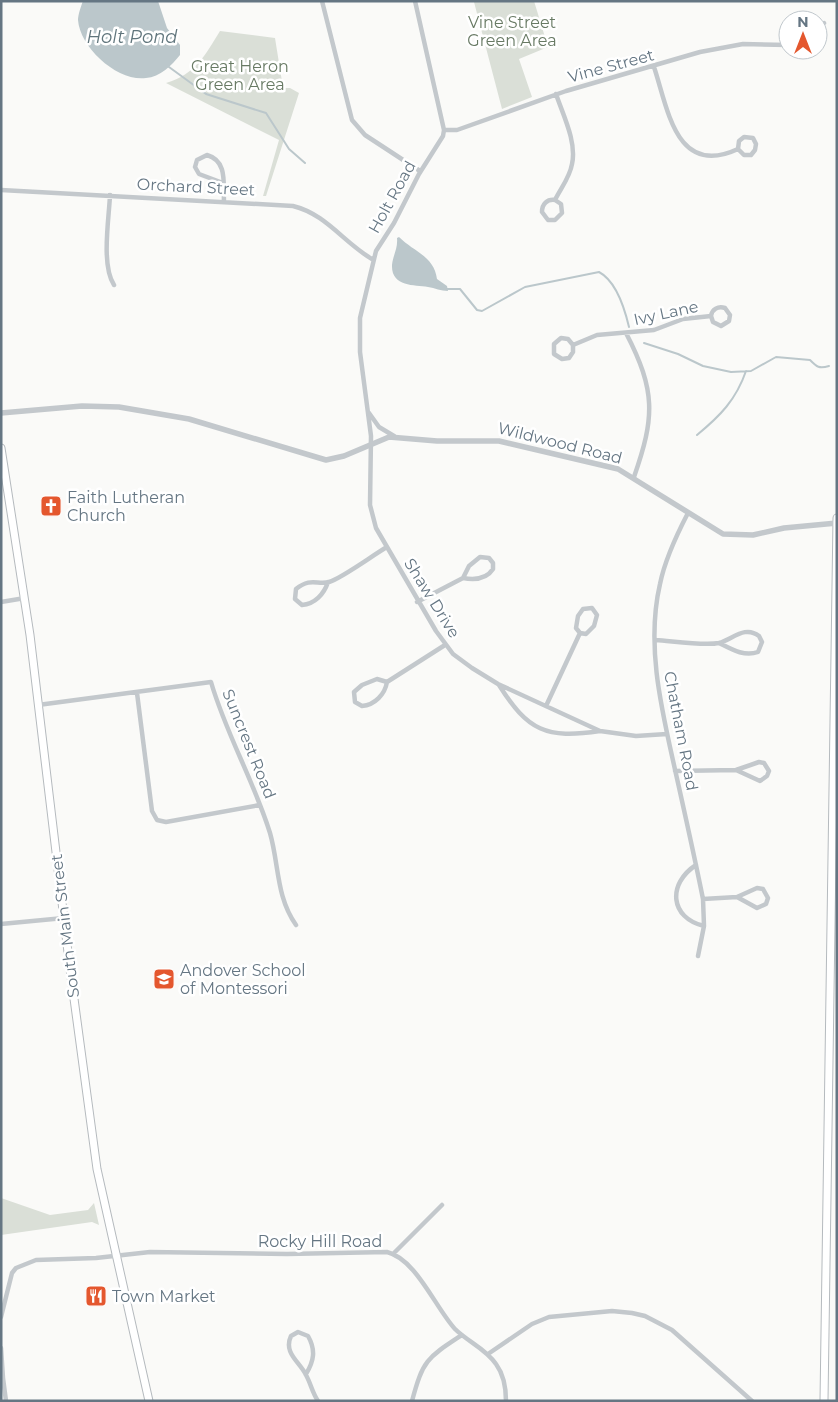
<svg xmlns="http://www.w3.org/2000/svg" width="838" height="1402" font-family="Montserrat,sans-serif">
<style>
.green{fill:#dadfd7}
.water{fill:#bbc7cb}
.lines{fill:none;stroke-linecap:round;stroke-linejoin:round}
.stream{stroke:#bbc7cb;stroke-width:2}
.primary-casing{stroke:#b5babe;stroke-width:9}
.minor{stroke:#c3c8cc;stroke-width:4.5}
.tertiary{stroke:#c3c8cc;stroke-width:5.5}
.primary{stroke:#fff;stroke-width:7}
.labels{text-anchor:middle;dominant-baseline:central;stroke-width:5;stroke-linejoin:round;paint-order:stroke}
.park-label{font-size:16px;fill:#687a64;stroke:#fff}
.street-label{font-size:16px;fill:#657683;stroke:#fff}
.poi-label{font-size:16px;fill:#657683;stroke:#fff;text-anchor:start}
.water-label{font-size:18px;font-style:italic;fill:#60757c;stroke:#fff}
</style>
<rect width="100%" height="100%" fill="#fafaf8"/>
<path class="green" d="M534,1L548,47L519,59L532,97L502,109L474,2Z
M220,31L275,38L283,88H290L299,93L266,196H263L279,140L166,83C196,74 205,55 220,31Z
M1,1198L50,1215L88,1210L94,1203L99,1225L92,1222L1,1235Z"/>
<path class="water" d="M83,1H158L167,28L180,45V55C172,65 160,77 146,78C118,82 80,48 78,20C78,15 81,6 83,1Z
M399,237C414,252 434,256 437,279L447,286L448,291C441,291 435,288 428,287C414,285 391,287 392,265C393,255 398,249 397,238Z"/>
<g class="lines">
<path class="stream" d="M169,67L206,94L266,113L289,149L305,163
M447,289H460L477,310L482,311L525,287L599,272C616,281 625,310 629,327
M644,343L678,354L703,366L731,372L751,371L776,357L810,360C817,367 819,369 829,366
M697,435C720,416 736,400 746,371"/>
<g class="primary-casing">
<path id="primary" d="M1,448L30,635L70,969L97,1169L149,1401
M824,1401L837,518"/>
</g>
<path class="minor" d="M322,1L352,120L365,135L420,171
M415,1L444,130L443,136L419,174L394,223L376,251L360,318V352L371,436L370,505L376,528L436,631L453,654L472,668L498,684L600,731L636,736L667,734
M818,27L824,23
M654,67C668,109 676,178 738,149L739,141L744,137L753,138L756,144L755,150L751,155H744L738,149
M444,130H457L566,91L700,52L743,44L788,45
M223,183L199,174L195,167L197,160L207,155C228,161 223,184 224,201
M1,190L293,206C326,214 344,243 372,259
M110,195C109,219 101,265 114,285
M555,200L561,204L562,213L555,220H548L542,212C542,204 547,199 555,200C561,188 570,177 572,164C577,142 563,115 556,94
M626,333C656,391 655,417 634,477
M573,345V352L569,358L562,359L554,354V344L561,338L568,339L573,345L597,335L654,330L683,319L711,316L713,322L721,326L729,321L730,315L725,308C718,306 712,309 711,316
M369,413L379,427L394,436
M688,513C676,536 665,559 660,584C646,644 661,707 674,765C684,810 694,854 703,899L704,926L698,956
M328,582C324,594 315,604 302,605L295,599L296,589C311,577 317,585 329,582C342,578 373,555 387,547
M1,602L25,598
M417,602L463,578L469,566L480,557L489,558L493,563V569C486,580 474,580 463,578
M656,640C672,641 704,646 719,643C733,639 745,625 759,636L762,642L758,652C744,657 731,649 719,643
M387,682L377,679L362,685L354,692L355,702L362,706C375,705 385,694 387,682L445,645
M499,685C528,731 546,739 600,731
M137,693L152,811L157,820L166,822L260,805
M38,705L211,682C226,734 254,781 270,833C279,864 276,897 296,925
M546,706L580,633L586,634L594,626L597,615L592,608L583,609L578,616L576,628L580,633
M675,771L736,770L759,762L764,763L769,771L767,776L760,781L736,770
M696,865C667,884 670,918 704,926
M703,899L737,897L757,888L763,889L768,898L766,904L757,908L737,897
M1,924L64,918
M393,1254L442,1205
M1,1317L12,1273L16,1268L36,1260L96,1258L150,1252L287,1254L387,1252C416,1259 435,1307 455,1329C468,1342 485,1348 496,1364C504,1375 506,1388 506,1401
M1,1348L3,1378H1
M488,1354L532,1324L549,1317L612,1311L632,1313L645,1316L672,1330L752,1401
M306,1374C314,1361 316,1350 308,1336L298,1332L291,1336C283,1353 300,1362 306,1375C311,1384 312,1392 318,1401
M3,1378L6,1401
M412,1401C423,1360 427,1358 462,1335"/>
<path class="tertiary" d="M1,413L82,406L119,407L189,419L326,460L344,456L389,437L437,441H499L618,469L723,534L753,535L784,528L837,523"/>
<use href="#primary" class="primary"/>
</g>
<defs>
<g id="church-square" transform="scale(1.125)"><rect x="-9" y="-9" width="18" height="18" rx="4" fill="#e4572e" stroke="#fff"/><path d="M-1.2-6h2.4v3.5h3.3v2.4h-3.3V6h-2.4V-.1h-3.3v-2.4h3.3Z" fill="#fff"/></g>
<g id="school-square" transform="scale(1.125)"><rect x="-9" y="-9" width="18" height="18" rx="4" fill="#e4572e" stroke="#fff"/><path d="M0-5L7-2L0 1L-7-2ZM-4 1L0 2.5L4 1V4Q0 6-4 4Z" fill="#fff"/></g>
<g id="restaurant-square" transform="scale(1.125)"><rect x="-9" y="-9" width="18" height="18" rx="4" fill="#e4572e" stroke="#fff"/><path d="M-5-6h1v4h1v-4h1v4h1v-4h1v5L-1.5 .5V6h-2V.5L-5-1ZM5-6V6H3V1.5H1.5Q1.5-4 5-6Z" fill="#fff"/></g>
</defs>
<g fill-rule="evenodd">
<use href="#church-square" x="51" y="506"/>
<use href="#school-square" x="164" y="979"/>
<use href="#restaurant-square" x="96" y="1296"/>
</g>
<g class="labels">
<g class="park-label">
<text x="512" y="22">Vine Street<tspan x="512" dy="18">Green Area</tspan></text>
<text x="240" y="66">Great Heron<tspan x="240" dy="18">Green Area</tspan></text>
</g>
<g class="street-label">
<text transform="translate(611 66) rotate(-15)">Vine Street</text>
<text transform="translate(196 187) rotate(3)">Orchard Street</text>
<text transform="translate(392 197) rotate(-61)">Holt Road</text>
<text transform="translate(666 313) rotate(-12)">Ivy Lane</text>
<text transform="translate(560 443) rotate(14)">Wildwood Road</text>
<text transform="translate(432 598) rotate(58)">Shaw Drive</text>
<text transform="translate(681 731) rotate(79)">Chatham Road</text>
<text transform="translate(249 744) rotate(68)">Suncrest Road</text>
<text transform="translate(65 926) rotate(-97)">South Main Street</text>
<text x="320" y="1241">Rocky Hill Road</text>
</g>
<g class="poi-label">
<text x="67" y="497">Faith Lutheran<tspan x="67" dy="18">Church</tspan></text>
<text x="180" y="970">Andover School<tspan x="180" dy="18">of Montessori</tspan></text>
<text x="112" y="1296">Town Market</text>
</g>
<g class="water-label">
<text x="132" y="37">Holt Pond</text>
</g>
</g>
<rect width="838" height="1402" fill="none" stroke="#657683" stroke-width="5"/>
<g transform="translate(803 35)"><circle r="24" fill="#ffffff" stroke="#c1c8cd"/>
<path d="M0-4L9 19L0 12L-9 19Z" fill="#e4572e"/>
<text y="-8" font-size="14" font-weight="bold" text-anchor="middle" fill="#657683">N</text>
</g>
</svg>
